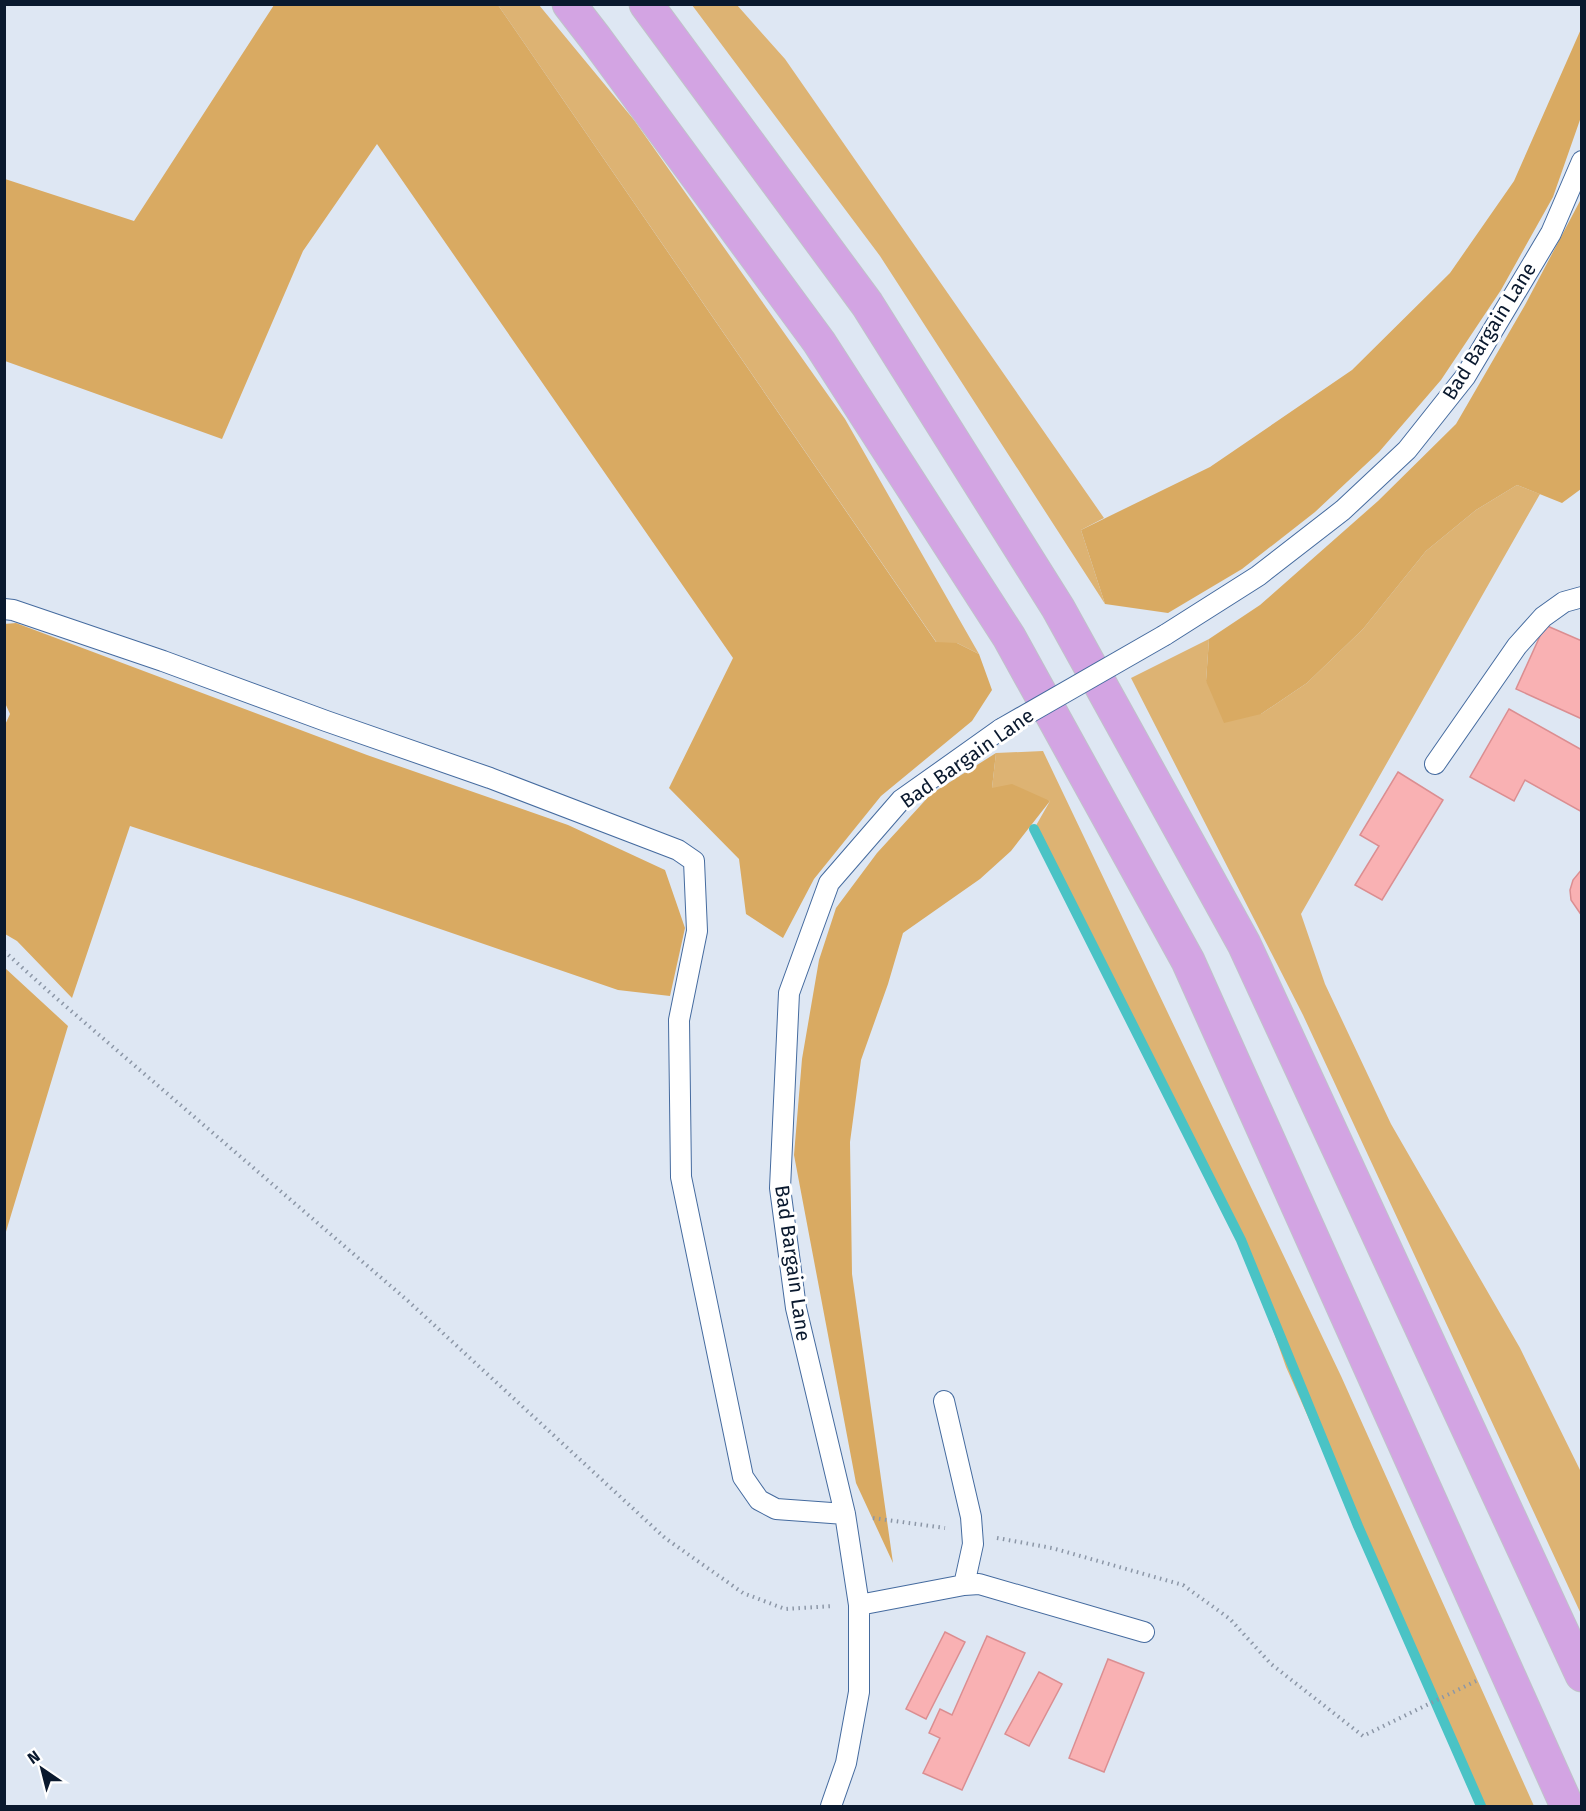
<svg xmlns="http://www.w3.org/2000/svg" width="1586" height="1811" font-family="'Fira Sans',sans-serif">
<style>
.green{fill:#ddb373}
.forest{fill:#d9aa62}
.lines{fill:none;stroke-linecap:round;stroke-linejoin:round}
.stream{stroke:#4ac3c5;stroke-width:10}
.building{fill:#f9b1b3;stroke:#db8e91;stroke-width:1.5}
.service-casing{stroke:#456b9f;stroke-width:22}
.trunk-casing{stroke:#bfc3c9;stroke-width:35}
.path{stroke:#8c97a7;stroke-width:4;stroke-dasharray:1.5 4.5;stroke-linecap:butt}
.service{stroke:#fff;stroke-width:20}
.trunk{stroke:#d3a4e3;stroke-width:33}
.service-bridge-casing{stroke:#456b9f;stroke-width:22;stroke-linecap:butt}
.service-bridge{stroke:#fff;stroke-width:20}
.labels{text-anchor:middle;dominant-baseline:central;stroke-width:6;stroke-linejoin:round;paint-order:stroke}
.street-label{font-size:20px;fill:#0a192e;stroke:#fff}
</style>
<rect width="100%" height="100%" fill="#dee7f3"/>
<path class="green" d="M498,5H539L634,120L845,419L979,654L957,643H937Z
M692,5H737L785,59L1104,518L1081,530L1105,604L880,256Z
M1517,485L1540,494L1301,914L1325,984L1391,1124L1520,1348L1581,1472V1614L1303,1015L1131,678L1209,639L1206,681L1261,714L1307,683L1363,629L1426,551L1476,510Z
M1043,751L1341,1376L1534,1806H1480L1286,1367L1241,1240L1034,829L1050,801L992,788L996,753Z"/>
<path class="forest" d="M274,5H498L936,642L957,643L979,654L992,690L972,721L881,796L814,879L783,938L746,914L739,859L669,788L733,658L377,144L303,251L222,439L5,361V179L134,221Z
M1581,29V117L1553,197L1501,290L1441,380L1379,452L1315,512L1242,569L1168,613L1105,604L1081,530L1210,467L1352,370L1450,273L1514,181Z
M1581,199V489L1562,503L1517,485L1476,510L1426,551L1363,629L1307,683L1261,714L1224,723L1206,681L1209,639L1260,605L1378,501L1456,424L1525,305Z
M16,623L367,755L568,825L665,870L685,928L670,996L618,990L350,898L130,826L72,998L17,941L5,934L4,727L10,714L5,703L4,624Z
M996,753L992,788L1012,784L1050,801L1011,851L980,879L903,933L888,984L861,1060L850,1142L852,1274L893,1563L856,1483L794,1155L802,1059L819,960L836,908L877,853L931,794Z
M5,968L68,1026L5,1235Z"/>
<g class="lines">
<path class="stream" d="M1034,829L1241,1240L1358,1526L1481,1806"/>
</g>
<path class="building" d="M1545,625L1582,641V719L1516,689Z
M1509,709L1582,750V812L1525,780L1514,801L1470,777Z
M1398,772L1443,800L1382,900L1355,885L1379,846L1360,835Z
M1582,869V916L1571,900L1570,890L1573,880Z
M945,1632L965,1642L926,1719L906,1709Z
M987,1636L1025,1653L962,1790L923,1773L940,1738L929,1733L940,1709L952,1715Z
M1108,1659L1144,1673L1104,1772L1069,1758Z
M1039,1672L1062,1684L1029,1746L1005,1734Z"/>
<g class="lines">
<g class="service-casing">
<path id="service" d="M4,609L13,610L163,661L326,721L490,778L678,850L694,861L697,931L679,1020L681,1177L743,1477L759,1500L776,1509L845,1514
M1165,635L1258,576L1343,510L1407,450L1465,377L1551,233L1582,161
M1435,764L1517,646L1543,617L1564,602L1582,597
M944,1401L971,1517L973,1544L964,1585
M859,1605L964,1585L979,1584L1144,1632
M831,1806L846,1763L859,1692V1605L845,1514L796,1308L780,1188L789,993L829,883L901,800L1001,729"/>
</g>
<g class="trunk-casing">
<path id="trunk" d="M569,4L596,39L819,342L1009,637L1188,961L1567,1806
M646,4L867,304L1058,608L1244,944L1582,1675"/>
</g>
<path class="path" d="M4,951L48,991L407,1300L665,1538L743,1593L785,1609L834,1606
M873,1518L945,1528
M997,1538L1052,1548L1183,1585L1230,1619L1271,1664L1363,1736L1476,1681"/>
<use href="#service" class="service"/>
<use href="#trunk" class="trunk"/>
<g class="service-bridge-casing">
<path id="service-bridge" d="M1001,729L1165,635"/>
</g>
<use href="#service-bridge" class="service-bridge"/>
</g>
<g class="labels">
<g class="street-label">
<text transform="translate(1489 331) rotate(-58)">Bad Bargain Lane</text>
<text transform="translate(967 758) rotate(-35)">Bad Bargain Lane</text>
<text transform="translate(793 1263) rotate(82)">Bad Bargain Lane</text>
</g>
</g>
<rect width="1586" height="1811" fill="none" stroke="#0a192e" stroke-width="12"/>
<g transform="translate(42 1769) rotate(325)" stroke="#ffffff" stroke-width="4.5" paint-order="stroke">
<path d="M0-4.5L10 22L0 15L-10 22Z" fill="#0a192e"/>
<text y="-9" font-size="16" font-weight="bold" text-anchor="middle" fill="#0a192e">N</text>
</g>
</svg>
